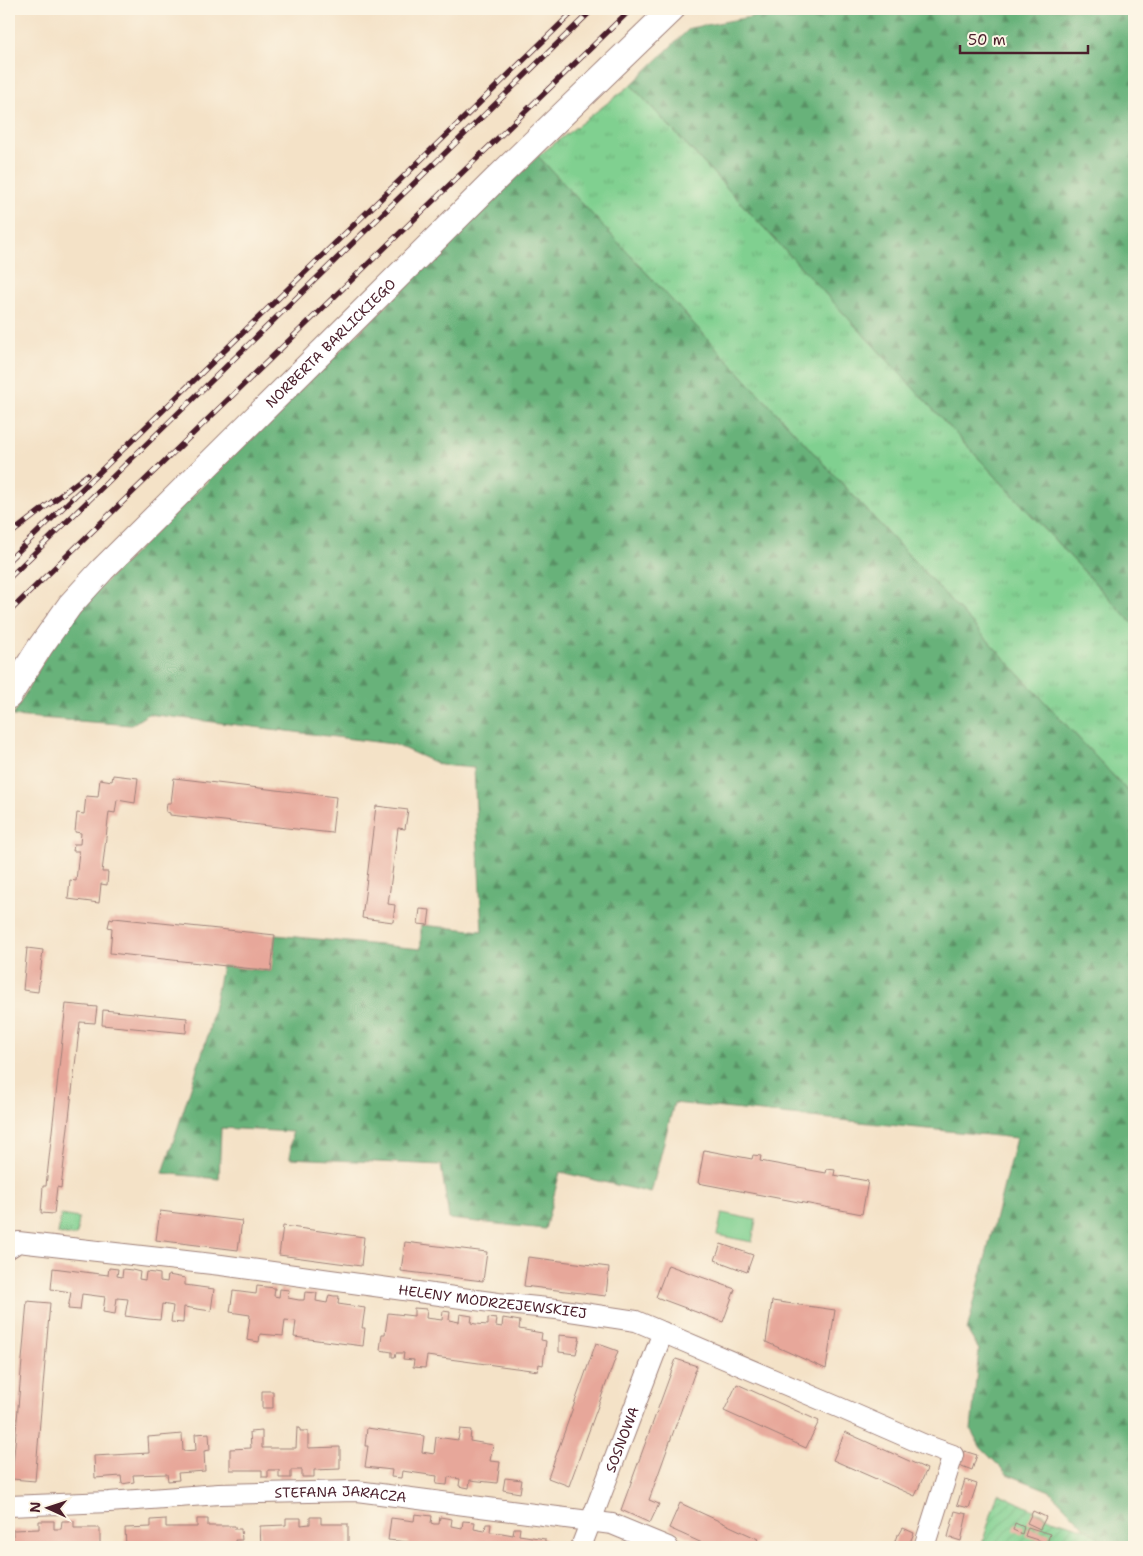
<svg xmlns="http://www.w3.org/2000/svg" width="1143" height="1556" font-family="'Shantell Sans',sans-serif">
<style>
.grass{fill:url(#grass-tufts);stroke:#65785e}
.forest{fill:url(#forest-firs);stroke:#596852}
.park{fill:#80d090;stroke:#65785e}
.garden{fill:url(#garden-furrows);stroke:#65785e}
.building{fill:#e7a79a}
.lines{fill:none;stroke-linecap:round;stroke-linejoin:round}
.minor-casing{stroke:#9f8079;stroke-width:22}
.tertiary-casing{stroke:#9f8079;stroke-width:27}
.minor{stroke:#fff;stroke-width:20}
.tertiary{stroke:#fff;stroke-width:25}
.rail-casing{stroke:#4a1f2b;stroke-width:5.5}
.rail{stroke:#fcf5e5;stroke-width:4;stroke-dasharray:11;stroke-linecap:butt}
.labels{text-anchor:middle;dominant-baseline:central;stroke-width:4;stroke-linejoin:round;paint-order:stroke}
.street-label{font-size:14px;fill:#4a1f2b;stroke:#fcf5e5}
</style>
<defs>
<pattern id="grass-tufts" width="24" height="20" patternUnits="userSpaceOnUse" patternTransform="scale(1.25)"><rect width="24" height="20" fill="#80d090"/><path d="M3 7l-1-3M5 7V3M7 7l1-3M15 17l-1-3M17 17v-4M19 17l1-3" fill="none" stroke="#70b27c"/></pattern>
<pattern id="forest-firs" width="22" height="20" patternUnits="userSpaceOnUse" patternTransform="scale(1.25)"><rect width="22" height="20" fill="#68b27a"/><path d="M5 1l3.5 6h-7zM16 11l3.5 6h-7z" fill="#589064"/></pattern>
<pattern id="garden-furrows" width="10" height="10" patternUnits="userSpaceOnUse" patternTransform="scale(1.25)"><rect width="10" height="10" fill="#80d090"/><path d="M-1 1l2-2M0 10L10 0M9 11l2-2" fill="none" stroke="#70b27c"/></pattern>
</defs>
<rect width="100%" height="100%" fill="#fcf5e5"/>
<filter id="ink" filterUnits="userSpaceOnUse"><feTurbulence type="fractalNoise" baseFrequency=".02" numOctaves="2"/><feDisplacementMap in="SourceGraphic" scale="10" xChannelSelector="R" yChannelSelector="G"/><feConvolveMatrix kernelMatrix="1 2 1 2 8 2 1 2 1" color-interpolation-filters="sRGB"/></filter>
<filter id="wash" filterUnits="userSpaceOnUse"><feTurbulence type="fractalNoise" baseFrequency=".0096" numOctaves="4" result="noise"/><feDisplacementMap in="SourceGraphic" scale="20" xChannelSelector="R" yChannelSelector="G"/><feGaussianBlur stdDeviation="1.12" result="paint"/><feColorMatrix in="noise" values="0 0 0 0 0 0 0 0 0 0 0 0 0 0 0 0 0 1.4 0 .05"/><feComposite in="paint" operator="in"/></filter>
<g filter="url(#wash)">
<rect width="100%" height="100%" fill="#f4e2c7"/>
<path class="grass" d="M631,85L1134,625V798L538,156Z
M61,1215L79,1218L77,1234L74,1236L58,1234Z"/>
<path class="forest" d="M794,9H1134V625L631,85L690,28Z
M538,156L1134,798V1547H1113L1086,1529L1050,1491L1007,1474L981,1448L971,1430L979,1350L967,1330L1016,1138L674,1103L651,1193L560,1172L545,1229L449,1219L441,1165L290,1158L292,1132L221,1128L219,1179L163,1173L208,1035L222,966L271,971L275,935L421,949V925L482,931L474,768L441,765L393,744L148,714L131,725L13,716L50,649L93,594Z"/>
<path class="park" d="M722,1213L756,1220L752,1242L717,1235Z"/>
<path class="garden" d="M998,1493L1052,1519L1086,1529L1113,1547H981Z"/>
<g id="blocks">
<path class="building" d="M113,775L138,778L135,803L117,800L115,813L109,812L102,872H108L107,885L101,884L99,903L68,899L70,880L76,881L79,851H73L74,844H80L81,833L75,832L77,813L84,814L86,796L98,797L100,779L112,781Z
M174,778L336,797L332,833L170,815V813L166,812L167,803H171Z
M376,806L408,810L405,829L398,828L388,904L395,905L393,922L362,918Z
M420,909L430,910L428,925L418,924Z
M114,918L275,935L271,971L110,953L112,928L108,927L110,919L113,920Z
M27,948L43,950L38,992L23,990Z
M66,1004L97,1007L95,1023L80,1022L61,1188L57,1187L54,1214L41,1213L43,1186H46Z
M103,1010L187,1018L186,1033L102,1025Z
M704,1150L752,1159L753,1155L761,1156L760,1161L826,1173L827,1169L835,1170L834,1175L868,1181L862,1214L698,1183Z
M160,1211L242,1221L238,1250L156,1240Z
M283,1226L364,1237L361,1266L279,1255Z
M405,1242L487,1252L483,1281L401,1271Z
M721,1244L753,1255L747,1272L715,1260Z
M528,1257L609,1267L606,1296L524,1286Z
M668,1265L735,1289L723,1322L656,1297Z
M53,1268L108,1275L109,1268L118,1269L117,1276L122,1277L123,1269L132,1270L140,1272L139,1279L145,1280L146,1272L154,1273L160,1274V1281L167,1282L168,1275L185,1278V1285L214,1289L211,1311L184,1307L183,1323L171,1322L173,1306L162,1304L160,1320L148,1319L125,1316L128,1299L117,1298L115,1314L103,1312L105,1297L82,1294L80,1310L68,1309L71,1292L51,1289Z
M257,1286L275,1288L274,1296L279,1297L280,1289L289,1290L288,1298L299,1300H304L305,1292L317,1293L316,1301L327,1303L329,1295L334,1296H339L338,1304L365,1308L362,1328H365L363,1346L294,1337L296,1321L285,1320L283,1336L260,1334L259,1342L247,1340L250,1315L230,1312L233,1291L256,1294Z
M27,1301L50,1303L35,1481L12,1479Z
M772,1301L835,1310L826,1369L766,1342Z
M414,1308L427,1309L426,1318L442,1320L443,1311L450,1312L449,1320L459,1322L460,1314L472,1316L471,1323L476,1324L488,1325V1318L497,1319L496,1326L502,1327L503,1318L520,1321L519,1329L542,1333L541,1340L546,1341L543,1365L539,1364L538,1371L427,1356L425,1368L413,1367L414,1360L403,1359L404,1353H396L395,1357H392V1352L380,1350L382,1334H385L388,1313L414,1316Z
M559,1335L580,1337L576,1354L559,1352Z
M596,1343L618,1351L569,1486L548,1478Z
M676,1359L697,1366L649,1500L659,1504L650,1523L621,1510Z
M737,1384L819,1421L806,1448L724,1411Z
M262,1391H273V1408H262Z
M297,1428H300V1431H308V1448L340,1447V1469L314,1470V1477H302V1470H291V1478H279V1470H268V1477H262V1470H230V1449L251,1448L250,1432L262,1431V1448H296Z
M367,1428L424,1436L422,1452L434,1454L436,1437L458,1440L460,1429L471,1430L470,1441L493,1445L490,1461L500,1462L497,1483L470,1480L469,1488L459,1486L460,1479L448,1477L447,1485L436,1484L437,1476L402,1471L401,1478L391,1477L392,1470L365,1467L368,1446H365Z
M845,1432L927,1469L915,1496L833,1460Z
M209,1433L210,1450L204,1451L205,1471L178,1473L179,1480L168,1481L167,1474L133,1475L134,1482L122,1484L121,1476L95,1478L94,1456L149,1453L148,1437L171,1435L182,1434L183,1451L196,1450L195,1434Z
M964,1451L977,1455L972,1470L959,1465Z
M505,1478L522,1480L520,1493L503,1490Z
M965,1480L977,1484L969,1508L957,1505Z
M680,1503L758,1539L754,1547H711L669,1528Z
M955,1511L967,1514L961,1541L948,1537Z
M1033,1511L1046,1517L1040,1529L1027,1523Z
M415,1514L432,1516L431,1523L434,1524H439L440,1517L452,1519L451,1526L457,1527L462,1528L463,1521L475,1522L474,1529L479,1530L485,1531L486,1524H491L490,1532L502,1533L513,1535L514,1528H520L519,1535L545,1539V1543L551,1544V1547H430L431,1545L419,1544V1547H407L408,1542L388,1540L391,1518L414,1521Z
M310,1517H321V1524H348V1546L261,1547L260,1526L286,1525V1518H301V1525L310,1524Z
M166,1519V1527H197V1519H208V1526H235V1529H241L242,1540H235L236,1547H126L125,1528L151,1527V1520Z
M39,1521H54V1529H61L62,1521H74V1528H100V1547H13V1530L39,1529Z
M1015,1523L1024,1527L1022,1534L1013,1530Z
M1028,1527L1050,1534L1047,1543L1025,1536Z
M903,1528L914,1533L908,1547H893L897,1535H899Z"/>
</g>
</g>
<g filter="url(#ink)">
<use href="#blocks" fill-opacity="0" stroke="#9f8079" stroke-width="1"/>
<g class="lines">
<g class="minor-casing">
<g id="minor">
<path id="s1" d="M9,1248L18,1242L221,1265L498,1303L557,1309L636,1321L838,1407L925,1445L953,1455L924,1547"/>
<path id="s2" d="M9,1506L109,1502L219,1494L357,1491L612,1524L668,1547"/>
<path id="s3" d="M581,1547L663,1332"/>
</g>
</g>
<g class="tertiary-casing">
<g id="tertiary">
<path id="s4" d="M9,696L40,647L70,605L102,570L497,178L672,9"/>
</g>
</g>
<use href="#minor" class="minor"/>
<use href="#tertiary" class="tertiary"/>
<g class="rail-casing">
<path id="rail" d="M9,535L87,475
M9,560L576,9
M9,578L593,9
M9,612L631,9"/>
</g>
<use href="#rail" class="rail"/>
</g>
</g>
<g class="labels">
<g class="street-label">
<text stroke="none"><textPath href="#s4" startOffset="479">NORBERTA BARLICKIEGO</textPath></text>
<text stroke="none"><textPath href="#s1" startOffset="489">HELENY MODRZEJEWSKIEJ</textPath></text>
<text stroke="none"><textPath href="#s3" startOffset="115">SOSNOWA</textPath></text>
<text stroke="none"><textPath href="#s2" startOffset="332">STEFANA JARACZA</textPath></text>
</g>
</g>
<rect width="1143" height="1556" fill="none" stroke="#fcf5e5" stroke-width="30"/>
<g transform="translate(48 1508) rotate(273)" stroke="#fcf5e5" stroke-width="4" paint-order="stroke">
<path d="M0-4L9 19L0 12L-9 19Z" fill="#4a1f2b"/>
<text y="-8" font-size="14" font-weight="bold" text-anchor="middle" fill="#4a1f2b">N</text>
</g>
<path d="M960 45v8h128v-8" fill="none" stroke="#4a1f2b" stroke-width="2.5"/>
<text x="968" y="45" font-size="15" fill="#4a1f2b" stroke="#fcf5e5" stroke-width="4" paint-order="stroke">50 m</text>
</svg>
